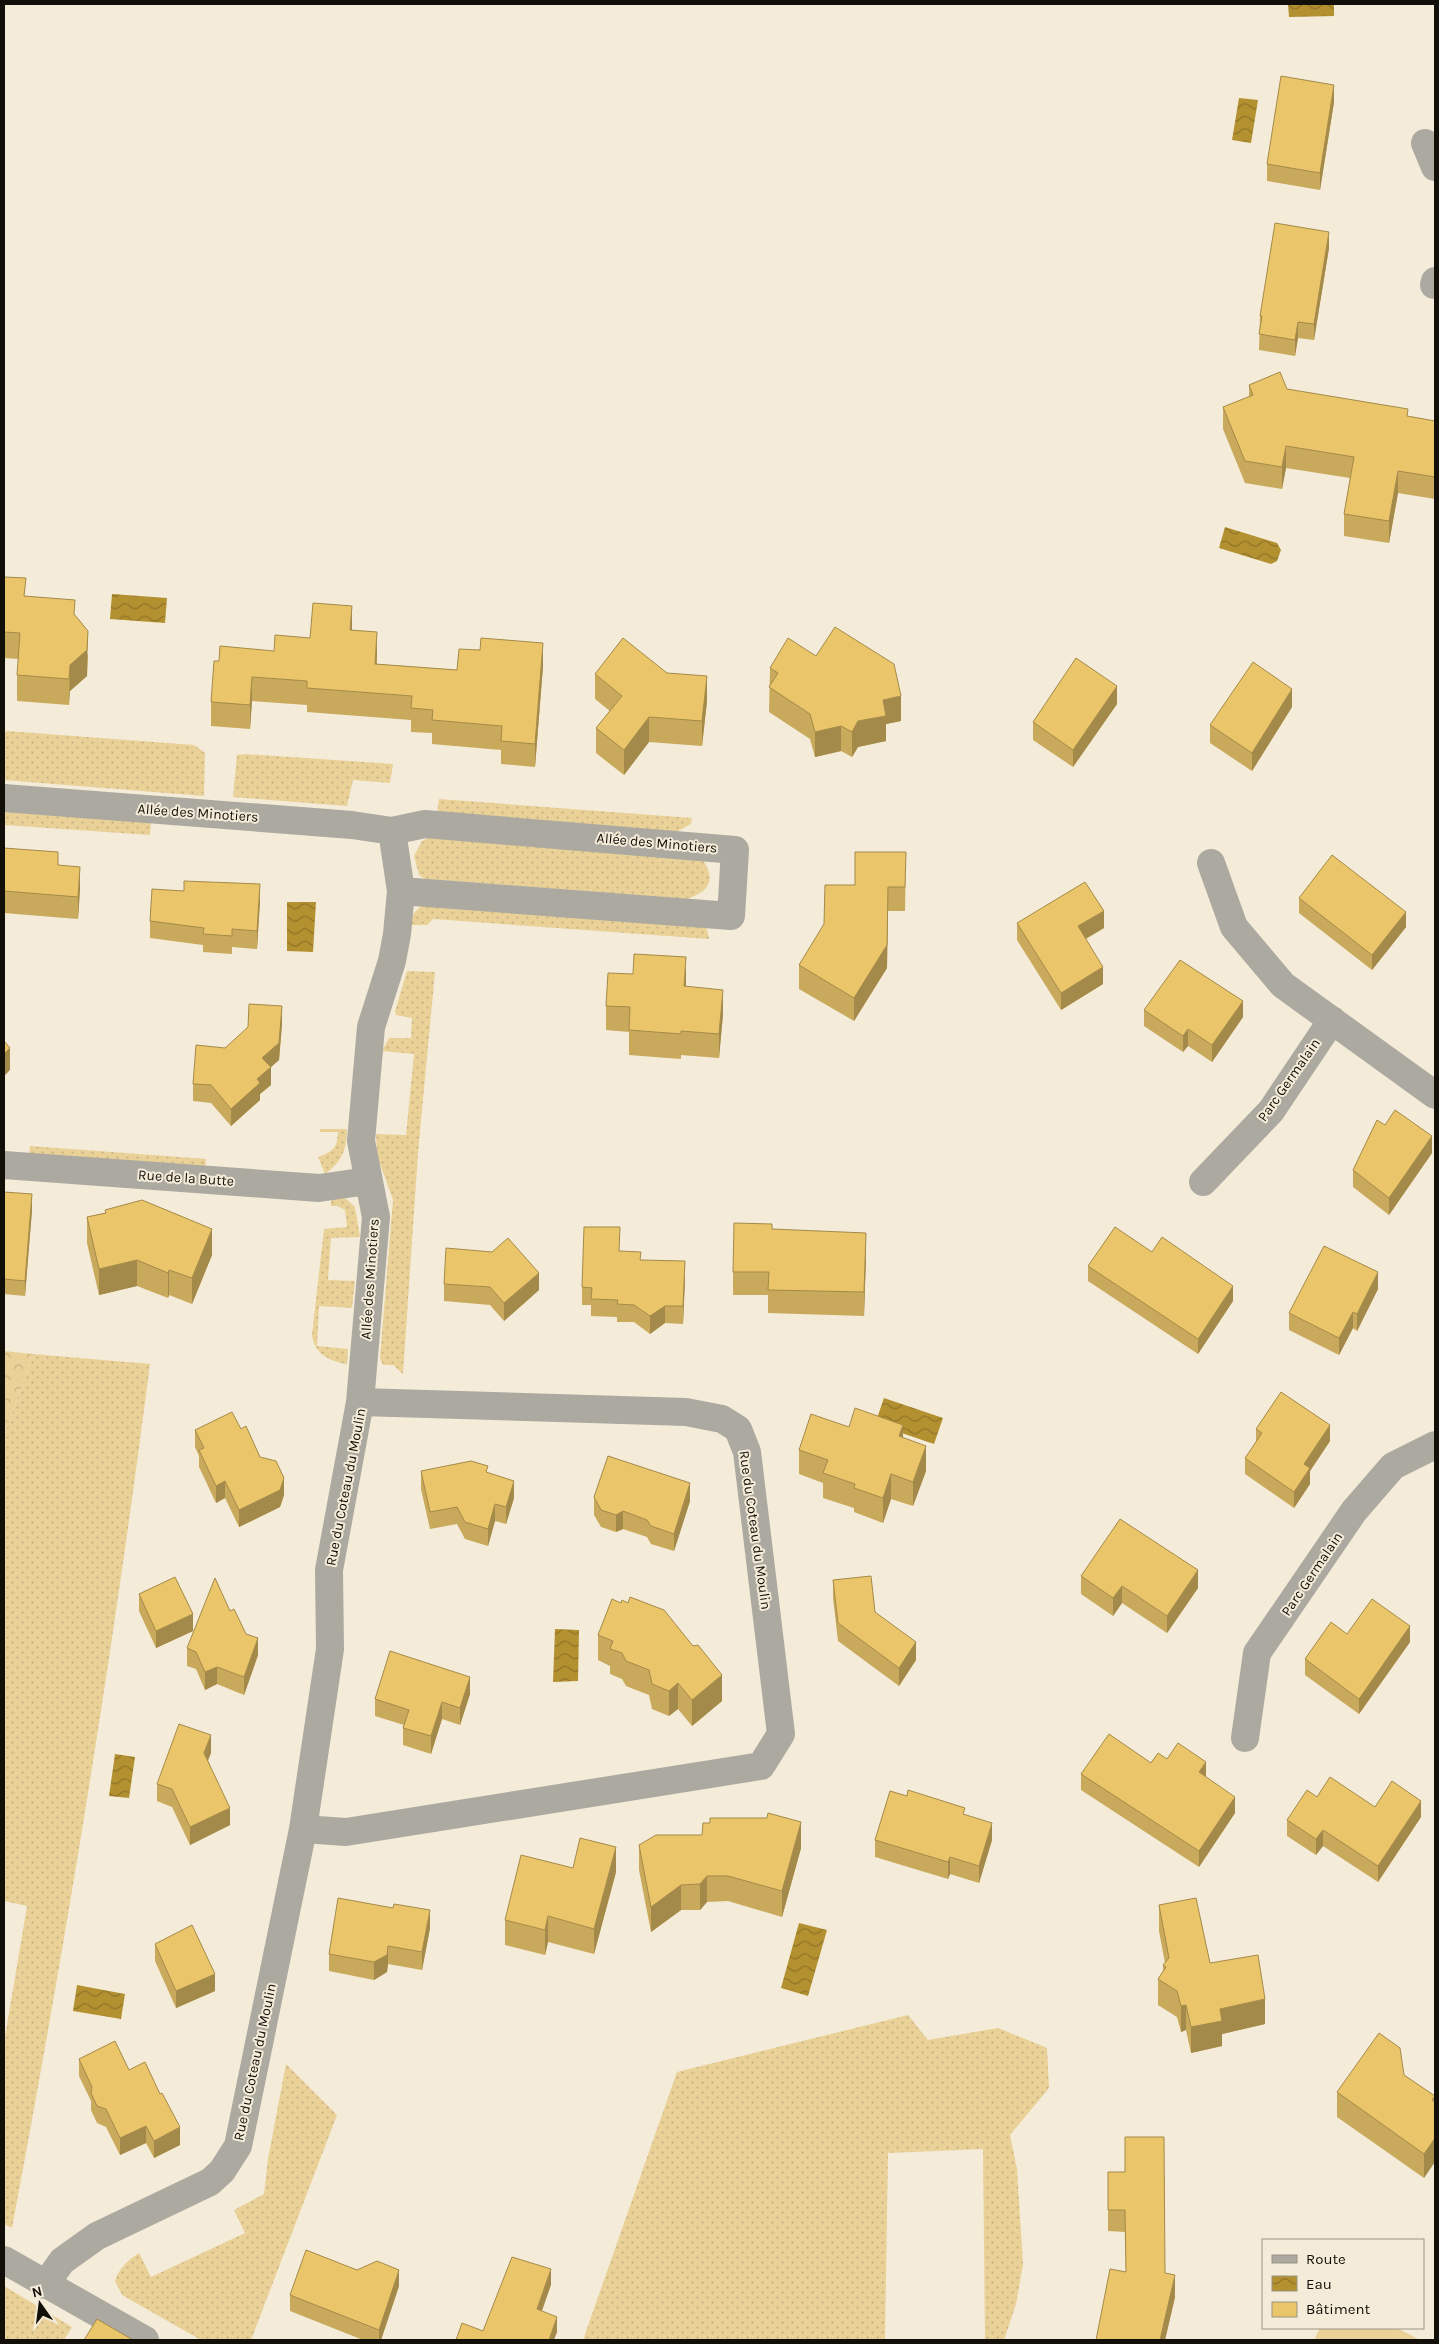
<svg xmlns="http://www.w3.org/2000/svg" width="1439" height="2344" font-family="Karla,sans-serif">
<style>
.grass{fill:url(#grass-dots)}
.forest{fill:url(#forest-crowns)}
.green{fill:#e9d198}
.water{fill:url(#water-waves)}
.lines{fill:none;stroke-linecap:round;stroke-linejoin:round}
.minor{stroke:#aca9a0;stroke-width:28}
.wall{fill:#c9a95b}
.shaded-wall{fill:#a48a4a}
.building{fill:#eac56a;stroke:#a48a4a}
.labels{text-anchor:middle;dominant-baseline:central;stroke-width:4;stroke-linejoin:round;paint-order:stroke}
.street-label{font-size:14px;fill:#120f09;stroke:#f4ecd8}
</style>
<defs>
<pattern id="grass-dots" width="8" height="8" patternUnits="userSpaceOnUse" patternTransform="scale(1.25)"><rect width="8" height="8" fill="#e9d198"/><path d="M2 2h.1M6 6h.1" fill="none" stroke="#c7b282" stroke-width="1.8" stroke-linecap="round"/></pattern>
<pattern id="forest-crowns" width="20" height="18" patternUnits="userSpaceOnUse" patternTransform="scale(1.25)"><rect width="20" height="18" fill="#e9d198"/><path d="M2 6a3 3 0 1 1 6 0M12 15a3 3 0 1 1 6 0" fill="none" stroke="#c7b282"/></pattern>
<pattern id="water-waves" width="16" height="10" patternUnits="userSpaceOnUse" patternTransform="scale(1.25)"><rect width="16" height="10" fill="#b39030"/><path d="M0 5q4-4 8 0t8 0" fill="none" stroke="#907427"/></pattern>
</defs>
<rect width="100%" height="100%" fill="#f4ecd8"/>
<path class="grass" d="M7,731L194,745L205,753L204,796L4,780V733Z
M246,754L393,764L390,783L353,780L347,806L233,797L237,755Z
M439,799L692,818L691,824L678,831L668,832L437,813Z
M4,812L151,822L150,835L4,825Z
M430,837L700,856C717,878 711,892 686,899L425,879L419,875L414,856L422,841Z
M424,903L697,924L707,929L709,939L433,919L427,925H411L412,915Z
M407,971L435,972L418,1153L403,1374L393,1365H383L380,1358L393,1200L377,1155L376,1134L406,1135L414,1054L382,1051L389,1038H411L412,1018L396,1015L395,1011Z
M320,1129H347C347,1149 342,1162 325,1174L318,1157C333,1151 337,1149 338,1132H320Z
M30,1146L206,1159L205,1170L29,1156Z
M344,1197L355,1207L360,1237L331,1238L328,1280L355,1281L352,1308L319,1306L317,1346L348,1349L347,1364C330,1361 315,1355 312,1335L324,1229L347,1227L345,1210L337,1206H331V1199Z
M33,1354L150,1364C113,1654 66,1941 12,2228L4,2224V2043L27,1906L4,1901V1436Z
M908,2015L928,2040L998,2028L1047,2048L1049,2088L1010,2135L1017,2169L1023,2264L1016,2304L1004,2340H985L983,2149L888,2153L885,2340H583L677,2072Z
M286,2064L337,2115L251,2340H201L122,2295L115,2281C120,2267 127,2261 139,2253L151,2277L245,2233L234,2210L264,2194L268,2159Z
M4,2286L72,2327L64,2340H4Z"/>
<path class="forest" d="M4,1351L33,1354L4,1436Z"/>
<path class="green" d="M1320,2328H1397L1420,2340H1314Z"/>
<path class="water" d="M1288,4H1334V16L1289,17Z
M1239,98L1258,100L1251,143L1232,140Z
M1225,527L1277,543L1281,550L1277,561L1271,564L1219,548Z
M112,594L167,598L165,623L110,619Z
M287,902H316L313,952L287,951Z
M884,1398L943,1418L934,1444L875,1424Z
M555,1629L579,1630L578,1681L553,1682Z
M115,1754L135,1757L129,1798L109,1796Z
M799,1923L827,1930L808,1996L781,1988Z
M77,1985L125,1994L121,2019L73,2011Z"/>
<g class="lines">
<path class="minor" d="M1425,143L1435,167
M1434,285L1435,281
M4,798L352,825L392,831L425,824L735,850L731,916L401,891
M1211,863L1234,927L1283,985L1435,1095
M4,1165L319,1188L368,1181
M1203,1182L1271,1111L1332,1020
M360,1402L376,1217L361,1141L371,1027L392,961L397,934L401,891L392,831
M1245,1738L1257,1653L1354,1511L1393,1466L1435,1445
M4,2260L145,2340
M45,2285L62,2261L97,2236L210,2182L222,2171L238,2146L303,1829L330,1649L329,1570L360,1402L686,1412L722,1419L738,1429L747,1452L781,1734L761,1766L346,1832L303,1829"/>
</g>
<path class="wall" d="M1334,102L1320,190L1267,181V164Z
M1329,248L1314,340L1298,338L1295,356L1259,350L1260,316Z
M1249,385L1287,389L1408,416L1435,421V499L1398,493L1389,543L1344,536V514L1350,478L1286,468L1282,489L1245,483L1223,429V407L1249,397Z
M4,577L26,597L75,615L88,656L87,676L70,691L69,705L17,701V675L19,659L4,658Z
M351,630L377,655V664L457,670L543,666L535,767L501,764V750L432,744V733L411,732V720L307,712V705L252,701L250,729L211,726V702L219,661L274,651L310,638Z
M770,668L901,721L886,724V741L858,747L852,757L841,751L815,757L810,739L769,712Z
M667,673L707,701L702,746L649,742L624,775L596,753V728L610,711L595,699V674Z
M1117,704L1073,767L1033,740V722Z
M1292,707L1252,771L1210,743V725Z
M4,848L58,865L80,889L78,919L4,913Z
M906,852L905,911H888L887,968L854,1021L799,989V965L855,885Z
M1299,898L1406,927L1372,970L1299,913Z
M260,901L257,949L232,947V954L203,952V945L150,938V921Z
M1017,923L1104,928L1086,939L1103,984L1061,1010L1017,940Z
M686,982V986L723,1014L719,1058L681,1055V1059L629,1055V1032L606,1030V1006Z
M1144,1010L1243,1017L1212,1062L1188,1046L1183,1052L1144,1026Z
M282,1024L279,1060L271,1067V1085L260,1094V1100L231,1126L211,1103L193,1101V1084L225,1048Z
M1385,1125L1432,1153L1389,1215L1353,1187V1170Z
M4,1192L32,1210L25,1296L4,1294Z
M105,1210L212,1255L192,1304L169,1295L168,1298L137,1286L99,1295L87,1243V1217L105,1213Z
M772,1229L866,1256L864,1316L768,1313V1295H733V1272Z
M620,1251L685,1279L683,1324L665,1323L650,1334L634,1322H617V1317L591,1316V1305H582V1287Z
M1088,1266L1233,1301L1198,1354L1088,1281Z
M444,1284L539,1290L504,1321L490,1305L444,1301Z
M1378,1289L1357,1331L1353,1328L1339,1355L1289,1330V1313Z
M849,1427L903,1438L926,1471L913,1506L891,1499L883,1523L854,1512V1508L823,1498V1483L799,1474V1450Z
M241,1429L260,1457L284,1495L280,1507L239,1527L225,1498L216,1503L199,1467V1456L195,1447V1430Z
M1256,1429L1330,1441L1310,1471V1484L1294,1508L1245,1474V1458L1256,1442Z
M421,1471L488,1473L514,1498L506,1524L495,1521L488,1546L465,1539L457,1524L430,1529L421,1489Z
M594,1497L690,1501L674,1551L651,1544L647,1537L623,1529L616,1532L601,1527L594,1515Z
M1081,1576L1198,1588L1167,1633L1122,1603L1113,1616L1081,1594Z
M833,1580L875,1612L916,1660L899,1686L838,1641L833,1598Z
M139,1594L193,1631L156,1648L139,1611Z
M621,1603L722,1701L692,1726L678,1709L669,1716L652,1709L649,1695L626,1686L622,1679L610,1674V1666L598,1660V1635Z
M230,1611L246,1634L258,1655L244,1695L217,1684L205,1690L196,1669L187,1666V1648Z
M1347,1634L1410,1642L1359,1714L1305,1675V1659Z
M470,1694L460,1725L442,1719L431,1754L403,1745V1728L404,1725L375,1716V1699Z
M211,1753L208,1760L230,1825L190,1845L172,1807L157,1801V1784Z
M1167,1759L1206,1777L1235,1813L1199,1867L1081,1790V1774Z
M1317,1797L1375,1807L1421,1817L1378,1882L1323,1846L1316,1855L1287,1836V1820Z
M965,1814L992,1840L979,1883L950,1874L948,1879L875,1857V1840Z
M639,1845L801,1848L782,1917L728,1901L707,1902L700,1910H681L651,1932L639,1870Z
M573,1868L616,1872L594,1954L548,1942L545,1955L505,1945V1920Z
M1159,1905L1210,1963L1265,2024L1222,2034V2046L1191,2053L1186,2030L1181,2032L1177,2017L1158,2005V1979L1163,1971V1965L1165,1963L1159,1931Z
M430,1928L422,1970L388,1964L387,1972L374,1980L329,1971V1954Z
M155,1944L215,1991L176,2008L155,1961Z
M79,2059L129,2070L180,2145L154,2158L146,2143L120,2155L106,2127L97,2123L91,2110V2101L79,2076Z
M1404,2075L1435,2096L1424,2178L1337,2117V2092Z
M1108,2172L1165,2273L1175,2297L1165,2340H1096L1126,2272L1125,2232L1108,2231Z
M399,2286L381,2340H363L290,2311V2295Z"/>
<path class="shaded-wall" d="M1334,85V102L1320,190V173Z
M1329,232V248L1314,340V324Z
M1298,322V338L1295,356V340Z
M1286,446V468L1282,489V467Z
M1398,471V493L1389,543V521Z
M352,606V629L350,653V630Z
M88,631L87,676L70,691L69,705L70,665Z
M377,632V655L375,687V664Z
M543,643V666L535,767V744Z
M707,676V701L702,746V721Z
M252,677V701L250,729V705Z
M1117,686V704L1073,767V750Z
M1292,689V707L1252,771V753Z
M901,696V721L886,724V741L858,747L852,757V732L858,721L883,700Z
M649,717V742L624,775V750Z
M841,726V751L815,757V732Z
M80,867V889L78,919V897Z
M260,884V901L257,949V931Z
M888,887L887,968L854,1021V998Z
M1104,911V928L1078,943V926Z
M1406,912V927L1372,970V955Z
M686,957V982L684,1011V986Z
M1103,967V984L1061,1010V993Z
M723,990V1014L719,1058V1034Z
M1243,1001V1017L1212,1062V1045Z
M282,1006V1024L279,1060L271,1067V1085L260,1094V1100L231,1126V1109L257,1079L262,1058Z
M1188,1029V1046L1183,1052V1036Z
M10,1048V1070L4,1076V1054Z
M1432,1136V1153L1389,1215V1198Z
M32,1194V1210L25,1296V1281Z
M212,1229V1255L192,1304V1278Z
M866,1233V1256L864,1316V1292Z
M137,1260V1286L99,1295V1269Z
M685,1261V1279L683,1324V1306Z
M169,1270V1295L168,1298V1273Z
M1378,1272V1289L1357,1331V1314Z
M539,1273V1290L504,1321V1303Z
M1233,1286V1301L1198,1354V1339Z
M665,1306V1323L650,1334V1316Z
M1353,1312V1328L1339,1355V1338Z
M903,1425V1449L899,1436Z
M1330,1425V1441L1310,1471V1484L1294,1508V1492L1304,1464Z
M926,1446V1471L913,1506V1482Z
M891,1474V1499L883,1523V1498Z
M284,1478V1495L280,1507L239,1527V1510Z
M225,1481V1498L216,1503V1486Z
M514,1481V1498L506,1524V1507Z
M690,1483V1501L674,1551V1534Z
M495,1504V1521L488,1546V1529Z
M623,1511V1529L616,1532V1515Z
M1198,1570V1588L1167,1633V1616Z
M1122,1586V1603L1113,1616V1598Z
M193,1614V1631L156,1648V1631Z
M1410,1626V1642L1359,1714V1699Z
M258,1638V1655L244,1695V1677Z
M916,1642V1660L899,1686V1668Z
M217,1667V1684L205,1690V1672Z
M722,1675V1701L692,1726V1700Z
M470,1677V1694L460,1725V1708Z
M678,1683V1709L669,1716V1691Z
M442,1702V1719L431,1754V1736Z
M211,1735V1753L204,1770V1753Z
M1206,1762V1778L1199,1772Z
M1235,1797V1813L1199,1867V1851Z
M1421,1801V1817L1378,1882V1866Z
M230,1808V1825L190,1845V1827Z
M801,1822V1848L782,1917V1891Z
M992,1823V1840L979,1883V1866Z
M1323,1830V1846L1316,1855V1839Z
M616,1847V1872L594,1954V1929Z
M950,1857V1874L948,1879V1862Z
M707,1876V1902L700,1910V1884Z
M681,1885V1910L651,1932V1907Z
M430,1910V1928L422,1970V1952Z
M548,1916V1942L545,1955V1930Z
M388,1946V1964L387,1972L374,1980V1962Z
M215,1974V1991L176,2008V1991Z
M1265,1999V2024L1222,2034V2046L1191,2053V2027L1220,2009Z
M1186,2005V2030L1181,2032V2006Z
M146,2126V2143L120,2155V2138Z
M180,2127V2145L154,2158V2141Z
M1435,2138V2162L1424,2178V2154Z
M551,2269V2285L537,2325V2309Z
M399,2270V2286L381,2340H379V2330Z
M1175,2275V2297L1165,2340H1160Z
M557,2317V2332L554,2340H549Z"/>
<path class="building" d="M1281,76L1334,85L1320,173L1267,164Z
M1275,223L1329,232L1314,324L1298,322L1295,340L1259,334L1262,316H1260Z
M1280,372L1287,389L1408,409L1407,416L1435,421V477L1398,471L1389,521L1344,514L1354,457L1286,446L1282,467L1245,461L1223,407L1253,395L1249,385Z
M4,577L26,578L24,596L75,600L74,614L88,631L87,650L70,665L69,679L17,675L20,633L4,632Z
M313,603L352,606L350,630L377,632L375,664L457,670L459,649L480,650L481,638L543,643L535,744L501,741L502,726L432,720L433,710L411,708L412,696L307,688V681L252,677L250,705L211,702L214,661H219L220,646L274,651L275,635L310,638Z
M835,627L894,664L901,696L883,700L886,716L858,721L852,732L841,726L815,732L810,714L769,687L778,673L770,668L788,638L816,656Z
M623,638L667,673L707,676L702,721L649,717L624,750L596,728L622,696L595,674Z
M1076,658L1117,686L1073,750L1033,722Z
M1253,662L1292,689L1252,753L1210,725Z
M4,848L58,852V865L80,867L78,897L4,891Z
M855,852H906L905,887H888L887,945L854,998L799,965L824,924L825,885H855Z
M1332,855L1406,912L1372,955L1299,898Z
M184,881L260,884L257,931L232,929V936L203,934L204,928L150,921L152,889L184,891Z
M1085,882L1104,911L1078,926L1103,967L1061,993L1017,923Z
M634,954L686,957L684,986L723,990L719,1034L681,1031V1034L629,1030L630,1007L606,1006L608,973L633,974Z
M1180,960L1243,1001L1212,1045L1188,1029L1183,1036L1144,1010Z
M249,1004L282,1006L279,1043L262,1058L271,1067L257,1079L260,1083L231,1109L211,1085L193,1084L196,1045L225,1048L248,1027Z
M4,1041L10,1048L4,1054Z
M1395,1110L1432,1136L1389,1198L1353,1170L1377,1120L1385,1125Z
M4,1192L32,1194L25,1281L4,1279Z
M142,1200L212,1229L192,1278L169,1270L168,1273L137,1260L99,1269L87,1217L106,1213L105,1210Z
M734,1223L772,1224V1229L866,1233L864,1292L768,1290L769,1272H733Z
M584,1227H620L619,1251L641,1252L640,1260L685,1261L683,1306H665L650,1316L634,1305L617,1304L618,1300L591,1299L592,1288L582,1287Z
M1115,1227L1152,1252L1162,1237L1233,1286L1198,1339L1088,1266Z
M508,1238L539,1273L504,1303L490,1287L444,1284L446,1248L492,1252Z
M1324,1246L1378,1272L1357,1314L1353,1312L1339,1338L1289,1313Z
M1281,1392L1330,1425L1304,1464L1310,1468L1294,1492L1245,1458L1262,1433L1256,1429Z
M855,1408L903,1425L899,1436L926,1446L913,1482L891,1474L883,1498L854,1488L855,1484L823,1473L828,1460L799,1450L811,1414L849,1427Z
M232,1412L241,1429L246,1426L260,1457L276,1461L284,1478L280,1490L239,1510L225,1481L216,1486L199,1450L204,1448L195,1430Z
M608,1456L690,1483L674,1534L651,1526L647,1520L623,1511L616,1515L601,1510L594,1497Z
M471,1461L488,1466L486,1472L514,1481L506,1507L495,1504L488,1529L465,1522L457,1507L430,1512L421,1471Z
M1120,1519L1198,1570L1167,1616L1122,1586L1113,1598L1081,1576Z
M871,1576L875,1612L916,1642L899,1668L838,1623L833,1580Z
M175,1577L193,1614L156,1631L139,1594Z
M215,1578L230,1611L234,1609L246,1634L258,1638L244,1677L217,1667L205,1672L196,1652L187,1648Z
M630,1597L664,1610L693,1646L698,1645L722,1675L692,1700L678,1683L669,1691L652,1684L649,1670L626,1661L622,1653L610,1649L613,1641L598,1635L612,1599L621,1603L622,1600L628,1603Z
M1372,1599L1410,1626L1359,1699L1305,1659L1331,1622L1347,1634Z
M390,1651L470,1677L460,1708L442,1702L431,1736L403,1728L409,1710L375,1699Z
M179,1724L211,1735L204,1753L230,1808L190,1827L172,1789L157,1784Z
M1109,1734L1151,1763L1158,1753L1167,1759L1178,1743L1206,1762L1199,1772L1235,1797L1199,1851L1081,1774Z
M1330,1777L1375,1807L1392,1781L1421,1801L1378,1866L1323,1830L1316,1839L1287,1820L1307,1790L1317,1797Z
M908,1790L965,1808L963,1814L992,1823L979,1866L950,1857L948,1862L875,1840L890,1791L907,1796Z
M768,1813L801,1822L782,1891L728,1876H707L700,1884L681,1885L651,1907L639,1845L656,1835H702L703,1823H710V1818H767Z
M580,1838L616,1847L594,1929L548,1916L545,1930L505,1920L521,1855L573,1868Z
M338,1898L393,1908L394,1904L430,1910L422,1952L388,1946L387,1955L374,1962L329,1954Z
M1196,1898L1210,1963L1258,1955L1265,1999L1220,2009L1222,2021L1191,2027L1186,2005L1181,2006L1177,1991L1158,1979L1166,1967L1163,1965L1169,1958L1159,1905Z
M192,1925L215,1974L176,1991L155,1944Z
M1379,2033L1400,2048L1404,2075L1435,2096L1432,2100L1435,2102V2138L1424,2154L1337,2092Z
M115,2041L129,2070L145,2062L160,2094L162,2093L180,2127L154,2141L146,2126L120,2138L106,2109L97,2106L91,2093L92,2087L79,2059Z
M1125,2137H1164L1165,2273L1175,2275L1160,2340H1096L1110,2269L1126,2272L1125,2210H1108V2172H1125Z
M306,2250L357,2270L377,2261L399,2270L379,2330L290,2295Z
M512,2257L551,2269L537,2309L557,2317L549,2340H456L462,2323L483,2331Z
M97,2319L133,2340H84Z"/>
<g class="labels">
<g class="street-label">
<text transform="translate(198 813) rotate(4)">Allée des Minotiers</text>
<text transform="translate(657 843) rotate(5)">Allée des Minotiers</text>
<text transform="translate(1289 1080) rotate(-55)">Parc Germalain</text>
<text transform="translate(186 1178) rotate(4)">Rue de la Butte</text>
<text transform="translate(370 1279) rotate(-86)">Allée des Minotiers</text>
<text transform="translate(346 1487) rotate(-79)">Rue du Coteau du Moulin</text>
<text transform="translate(755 1530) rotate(82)">Rue du Coteau du Moulin</text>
<text transform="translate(1312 1574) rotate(-56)">Parc Germalain</text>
<text transform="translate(255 2062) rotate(-78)">Rue du Coteau du Moulin</text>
</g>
</g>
<rect width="1439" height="2344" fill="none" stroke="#120f09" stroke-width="10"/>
<rect x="1262" y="2239" width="162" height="90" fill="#f4ecd8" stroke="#9a9485"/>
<rect x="1272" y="2255" width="25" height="8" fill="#aca9a0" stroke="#9a9485"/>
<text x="1306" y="2264" font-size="15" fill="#120f09">Route</text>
<rect x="1272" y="2276" width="25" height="15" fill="url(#water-waves)" stroke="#9a9485"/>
<text x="1306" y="2289" font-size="15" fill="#120f09">Eau</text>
<rect x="1272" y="2302" width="25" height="15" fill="#eac56a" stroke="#9a9485"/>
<text x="1306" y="2314" font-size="15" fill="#120f09">Bâtiment</text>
<g transform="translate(40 2304) rotate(346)" stroke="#f4ecd8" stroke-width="4" paint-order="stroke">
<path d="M0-4L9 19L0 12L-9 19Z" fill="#120f09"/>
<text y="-8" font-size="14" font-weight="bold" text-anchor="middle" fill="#120f09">N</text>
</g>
</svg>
